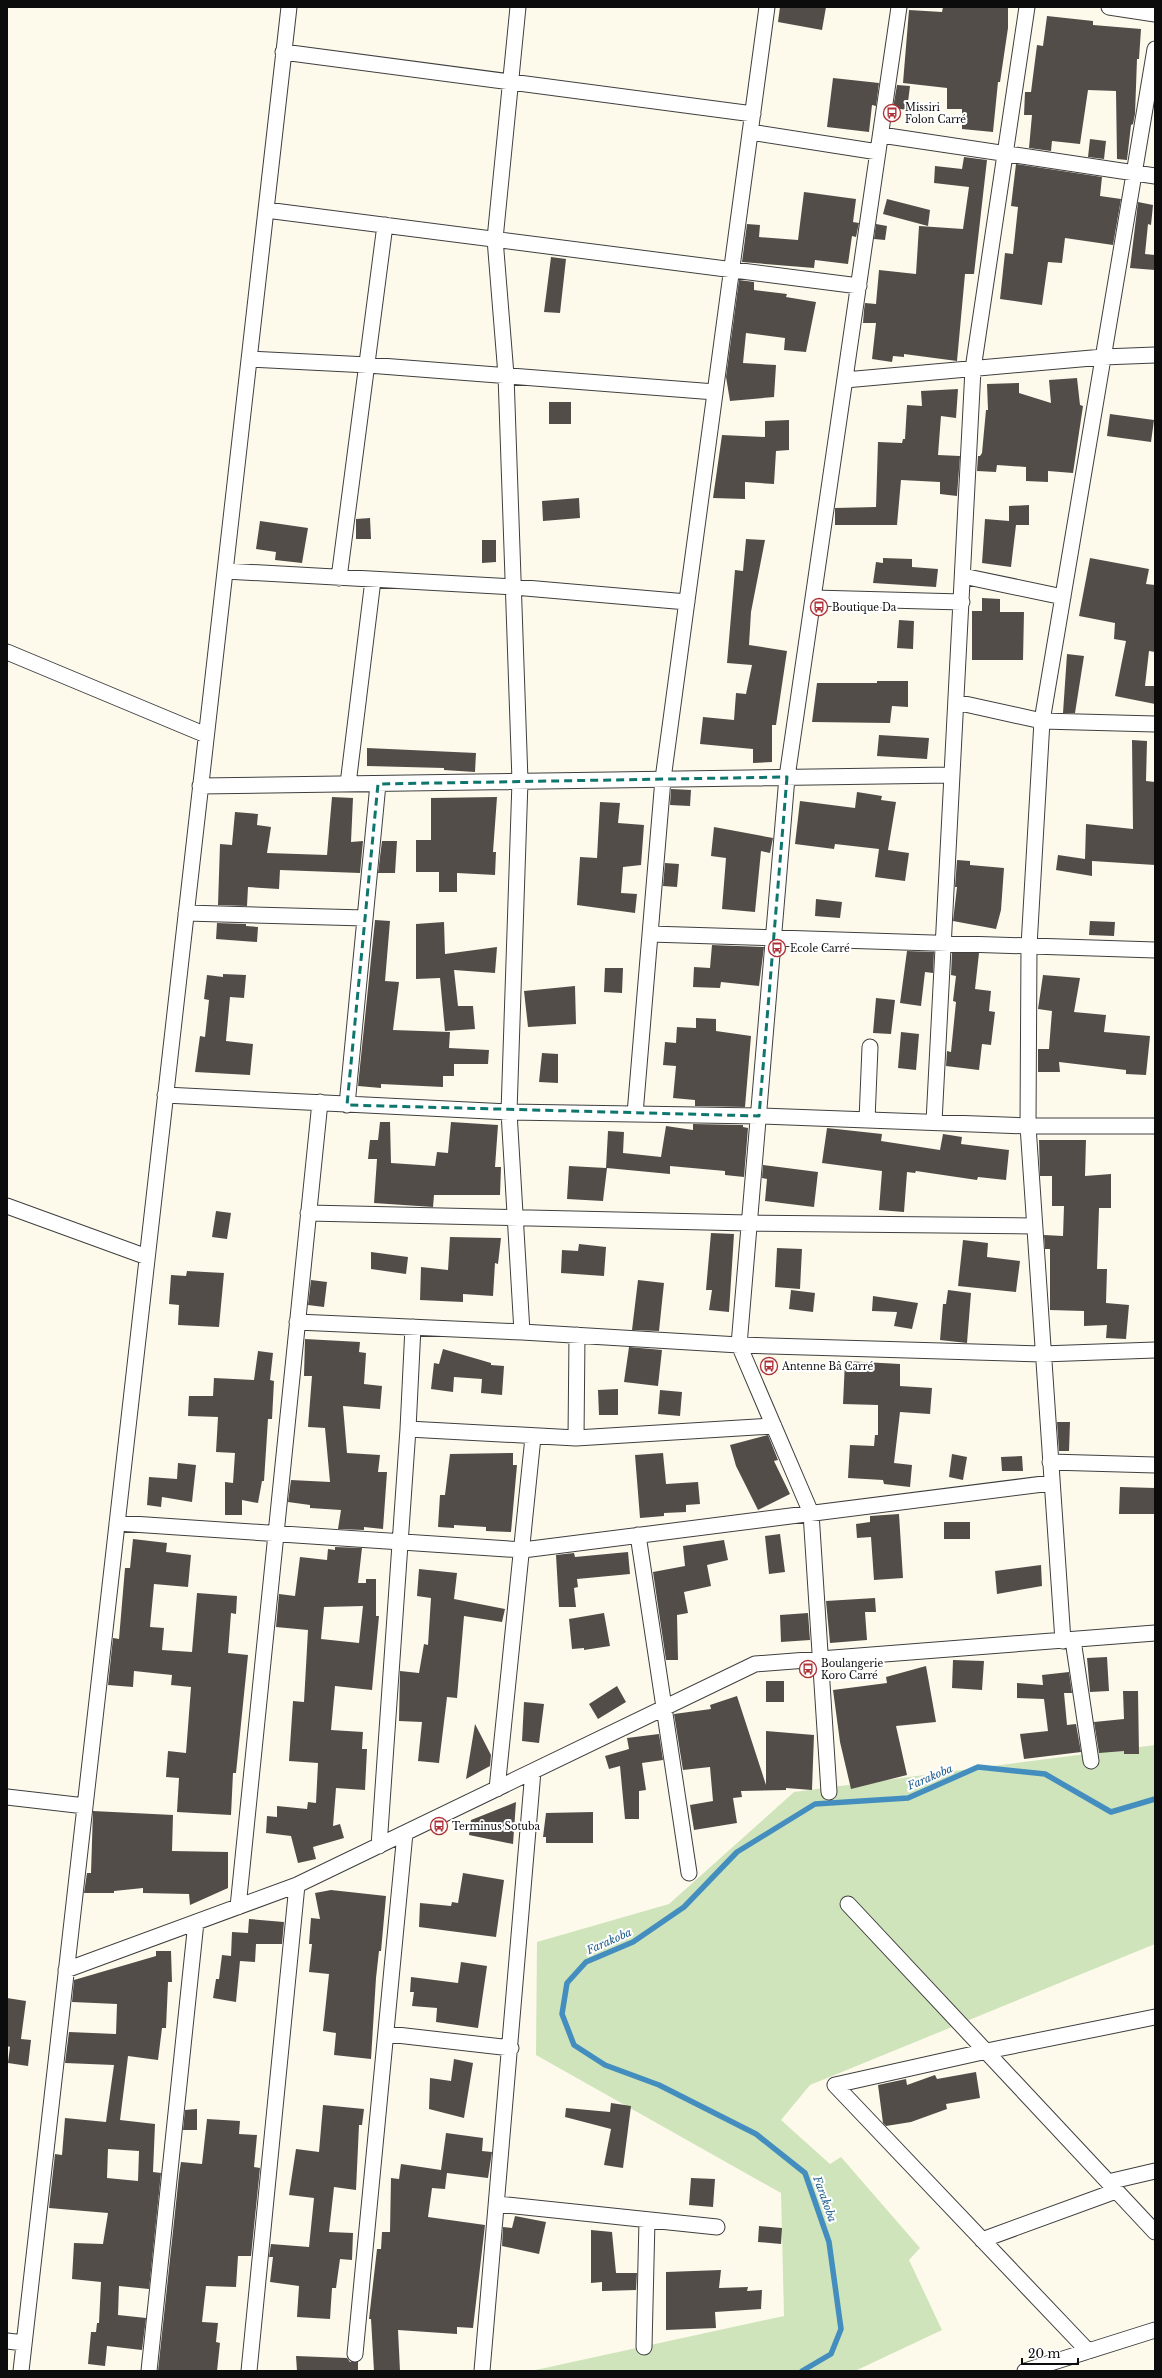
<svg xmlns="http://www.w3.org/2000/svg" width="1162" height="2378" font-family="'Libre Baskerville',serif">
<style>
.green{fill:#cfe4ba}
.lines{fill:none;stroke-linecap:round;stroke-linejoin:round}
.stream{stroke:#448ebf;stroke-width:5.5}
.building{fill:#534d49;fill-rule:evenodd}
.minor-casing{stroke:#3f3f3f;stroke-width:17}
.minor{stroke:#fff;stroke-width:15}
.marked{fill:none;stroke:#0f766e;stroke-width:3;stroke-dasharray:8 5;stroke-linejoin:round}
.labels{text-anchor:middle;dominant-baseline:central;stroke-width:4;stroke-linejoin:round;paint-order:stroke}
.poi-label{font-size:10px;fill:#0c0c0c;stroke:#fff;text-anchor:start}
.water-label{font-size:11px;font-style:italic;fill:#226090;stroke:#fff}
</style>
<rect width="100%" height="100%" fill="#fdfaec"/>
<path class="green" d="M1155,1745V1944L810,2085L781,2120L830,2164L841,2157L920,2248L909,2260L942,2330L855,2371H531L784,2316L781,2193L536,2055L537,1942L669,1904L794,1792Z"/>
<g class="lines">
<path class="stream" d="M802,2371L831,2354L841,2329L829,2242L805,2173L756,2134L659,2085L605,2065L574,2045L562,2014L567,1983L586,1962L633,1942L684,1907L737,1852L815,1804L908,1798L978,1767L1045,1774L1111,1812L1155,1799"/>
</g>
<path class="building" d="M780,7H826L822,30L778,22Z
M943,7H1008V28L1000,82H998L993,132L962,129V109H947V88L903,83L909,10L942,12Z
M1047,16L1093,21V25L1141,29L1139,59H1137L1135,114L1133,124L1131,125L1127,160L1117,159L1116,91L1088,90L1080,144L1052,141L1051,151L1029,148L1032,115H1024L1025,92H1031L1037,45L1043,46Z
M833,78L879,83L876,106L872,105L869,132L827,127Z
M897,85L910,86L907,110L893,108Z
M1090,139L1106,141L1104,159L1088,157Z
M964,157L987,160L974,274H965L957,361L904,354V357L893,356L892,362L872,359L876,323H863L864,310L865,303L876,304L879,270L916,274L919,226L963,229L969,187L934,183L935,166L962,169Z
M1016,164L1102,177L1100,196L1121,199L1113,245L1065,238L1062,263L1048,262L1042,305L1000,299L1005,253L1013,254L1018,207L1011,206Z
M804,192L856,199L853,222L859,223L856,237L852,236L848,264L815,260L814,268L742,262L747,224L760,225L759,237L798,240Z
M887,199L930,210L928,226L883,214Z
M1138,202L1153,205L1151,225L1148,224L1145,254L1155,255V270L1130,268Z
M876,224L887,226L885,240L874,239Z
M551,257L566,259L560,313L544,312Z
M739,280L754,282V290L787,294L786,297L816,302L806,352L784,350L785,338L746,333L743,363L776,365L774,397L730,401L726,377Z
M1077,378L1080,405L1083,406L1073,473L1048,471V482L1026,481V467L997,465L996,472L977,471L978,456H980L982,453L986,410H988L987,384L1019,383V393L1051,403L1049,380Z
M958,389L956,418L941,416L938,455L960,456L957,496L940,494V482L901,480L897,525H835V508L876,507L878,442L902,443L903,439H905L907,405L922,406L921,391Z
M549,402H571V424H549Z
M1110,414L1154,420L1151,442L1107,436Z
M789,420V450L776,451L774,484L745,482V499L713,498L722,435L765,437V421Z
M579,498L580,518L543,521L542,501Z
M1029,505V525H1016L1011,567L982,563L985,519L1009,521V506Z
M370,518L371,539H356V519Z
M260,521L308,528L302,563L275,560L276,552L256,549Z
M746,539L765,540L751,612L749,645L787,651L776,725H772V762L753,763V749L700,744L703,717L734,720L736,693L746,694L752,665L727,663L735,570L743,571Z
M482,540H496V562L482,563Z
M883,558L912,559V567L938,569L936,587L873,583L876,562L883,563Z
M1090,558L1149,569L1146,584L1155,585V652L1149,651L1145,686H1155V704L1115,696L1126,641L1114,639L1115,623L1079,616Z
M982,598L1000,599V612H1024L1023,660H972V611H982Z
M899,620L914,621L913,649L897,648Z
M1067,654L1084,656L1075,713H1063Z
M877,681H908V707L892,706L890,723L812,722L817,683H877Z
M879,735L929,738L927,759L877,756Z
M1132,740L1147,741L1146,781L1155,782V865L1092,861V876L1056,870L1058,855L1085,859L1086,824L1133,829Z
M367,748L476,753L475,772L444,770V768L367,766Z
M671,789L691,790L690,806L670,805Z
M857,792L882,796L881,800L896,802L888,850L909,853L905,881L875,877L879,849L835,844L834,849L795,844L800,801L855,808Z
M332,797L353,798L351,842L363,841L360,873L280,870L279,889L248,887L247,906L218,905L220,844L232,845L235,812L258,814L257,825L271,827L267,853L327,855Z
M497,797L493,852H496L495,875L457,873V892H439V872H416V840H431V798Z
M600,802L620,803L618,823L644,825L641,865L623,867L621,893L637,894L635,913L577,905L580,857L597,858Z
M714,827L773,838L770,853L761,851L755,912L722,909L726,858L711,856Z
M382,841H397L395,873H378Z
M957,860L970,861V865L1004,868L1001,910L996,929L953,921L957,887H955Z
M665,863L679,864L677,887L663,886Z
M816,899L842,902L840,918L815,916Z
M375,920L390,921L385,981L399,982L393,1030L450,1032L449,1048L489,1050L488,1064H454V1076H443V1087L381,1084V1088L358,1086Z
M1090,921L1115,922L1114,936L1089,935Z
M444,922L445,954L497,947L495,973L454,970L458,1006H473L475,1029L445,1031L440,978L416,979V924Z
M217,923L246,924V926L258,927L257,942L216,939Z
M712,945L764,947L759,986L721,982L720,988L693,987L694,967L710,968Z
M907,951L934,952L933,973L925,972L921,1006L900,1003Z
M952,953H979L975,989L991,991L989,1011L995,1012L991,1045L982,1044L979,1070L946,1066L947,1051L951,1052L956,1002L953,1001L956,976L951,975Z
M605,968H623L622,993L604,992Z
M223,974L246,975L244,998L230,997L226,1041L253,1044L250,1075L195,1072L200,1036L205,1037L209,1000L204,999L207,975L223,977Z
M1043,975L1080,978L1074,1012L1106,1015L1104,1032L1150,1036L1146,1075L1126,1074V1070L1059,1062L1060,1072H1038V1049H1049L1052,1011L1038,1009Z
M575,986L576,1024L528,1027L524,991Z
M876,998L895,1000L891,1034L873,1033Z
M696,1018L716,1019V1031L751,1036L745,1107L695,1106V1100L673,1098L676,1066L663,1065L665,1042L676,1043L677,1027L696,1028Z
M901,1032L919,1034L916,1070L898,1068Z
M542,1053L558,1054V1083L539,1082Z
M380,1122H390L391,1163L435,1166L437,1152L448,1153L451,1122L498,1125L495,1167H501L500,1195H434L433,1207L374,1203L377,1159H368L370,1140H378Z
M693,1124L743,1125V1127L748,1128L744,1177L725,1175V1171L670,1166V1174L607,1168L603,1201L567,1199L569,1166L606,1168L608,1131L624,1132L623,1153L661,1157L666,1126L693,1130Z
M827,1128L882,1134L881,1141L940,1150L943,1134L962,1137L961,1144L1009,1150L1006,1180L978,1177L977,1180L916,1171L915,1173L907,1172L904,1212L879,1210L882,1171L822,1163Z
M1039,1140H1086L1085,1176L1111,1174V1208H1099L1097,1269H1107L1106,1303L1129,1305L1126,1339L1106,1338L1107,1325L1084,1326V1311L1050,1310V1249H1045L1044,1235L1063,1236L1064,1206H1052V1176H1040Z
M763,1165L818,1172L814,1207L765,1201L767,1179L762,1178Z
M216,1211L231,1213L227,1239L212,1237Z
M711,1233L734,1234L729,1312L709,1310L712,1290H706Z
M450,1237L501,1238L498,1264L495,1263L493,1296L463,1294V1302L420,1300L421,1267L448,1270Z
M963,1240L988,1243L987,1257L1020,1261L1016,1292L958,1286Z
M579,1244L606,1247L604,1276L561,1273L562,1250L578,1251Z
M777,1248L802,1249L800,1289L775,1287Z
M371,1252L408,1257L406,1274L371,1269Z
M187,1271L224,1273L219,1327L178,1325L179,1305L169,1304L171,1275L186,1276Z
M311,1280L327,1282L324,1307L308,1305Z
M638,1280L664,1283L659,1331L632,1330Z
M791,1290L815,1293L813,1312L789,1309Z
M948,1290L971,1293L967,1343L940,1340L943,1304H946Z
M873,1296L918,1303L912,1329L894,1326L897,1312L872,1311Z
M305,1339L360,1342L359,1352L366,1353L364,1384L382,1386L380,1409L343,1406L347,1453L380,1455L378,1472H387L383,1529L364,1527V1530L338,1529L341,1510L310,1508V1505L288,1502L291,1480L330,1482L325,1428L308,1427L312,1376H304Z
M629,1347L662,1350L658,1386L624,1382Z
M443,1349L491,1363V1365L504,1366L502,1395L481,1393L482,1379L454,1377L453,1392L431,1389L434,1363L439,1364Z
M258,1351L273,1353L270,1380L274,1381L272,1419H268L264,1481H262L258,1503L242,1500V1515H225V1482L233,1483L235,1453L216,1452L218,1417L188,1416L189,1396H213L214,1378L254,1380Z
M845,1361L900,1364V1386L932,1388L930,1414L900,1412L894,1463L912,1465L910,1487L884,1484L883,1480L848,1478L850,1445L874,1446L875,1435H878V1405L843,1404Z
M618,1389V1415H599L598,1390Z
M660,1390L682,1392L680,1416L658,1414Z
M1057,1422H1070L1069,1451H1059Z
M768,1435L778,1460L774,1461L790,1494L758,1510L736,1466L730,1445Z
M513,1453V1465H517L511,1532L486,1531V1527L454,1525V1528L438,1527L440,1495H445L450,1454Z
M663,1453L666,1484L698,1482L700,1504L686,1505V1512L664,1513V1516L640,1518L635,1455Z
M952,1454L967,1457L963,1480L949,1477Z
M1022,1456L1023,1471H1002L1001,1457Z
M178,1463L196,1465L192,1502L162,1497L161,1507L147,1505L149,1477L177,1479Z
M1120,1487L1155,1488V1514H1119Z
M899,1514L903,1578L874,1580L871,1537L857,1538L856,1524L870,1522V1516Z
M944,1522H970V1539H944Z
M780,1534L785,1572L769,1574L765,1536Z
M133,1539L167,1543L166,1552L191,1555L188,1587L154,1584L150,1627L164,1628L162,1650L192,1652L197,1593L237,1596L236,1614L231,1613L228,1653L248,1655L236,1773H233L231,1815L177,1812L179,1778L166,1777L168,1751L186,1753L191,1687L171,1685L172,1675L134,1671L133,1687L108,1685L113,1638L119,1639L125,1568H130Z
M724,1540L728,1560L707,1565L711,1586L684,1592L688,1613L677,1615L678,1660H666L653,1572L685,1566L683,1546Z
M335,1547L362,1548L358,1583H366V1579H376V1616H379L372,1690L335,1686L331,1730L363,1732L362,1749H367L365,1790L336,1788L333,1826L340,1824L344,1838L313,1847L316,1859L298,1863L291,1836L266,1833L267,1816L277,1817V1806L307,1809L308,1802L316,1803L318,1763L289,1761L293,1701L304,1702L308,1630L276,1627L279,1594L295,1596L300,1557L327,1560L328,1549L335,1550ZM363,1606L359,1643L321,1639L324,1607Z
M628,1552L630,1574L577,1579L578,1587L574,1588L576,1607H559L556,1555L574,1553L575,1557Z
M1041,1565L1042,1586L997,1594L995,1571Z
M419,1569L457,1573L454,1599L505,1609L502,1622L464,1616L457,1698L447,1697L439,1763L418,1761L422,1722L399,1721L400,1671L419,1673L424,1644L428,1645L431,1598L417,1596Z
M875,1598L876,1612H865L867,1640L830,1643L826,1601Z
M604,1613L610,1646L584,1650V1648L572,1649L569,1619Z
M808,1613L810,1640L781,1642L780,1615Z
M1107,1657L1109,1691L1090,1692L1087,1658Z
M953,1660L984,1661L982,1690L952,1688Z
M926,1666L936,1722L896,1726L907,1775L851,1789L840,1742L833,1690L887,1683L886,1677Z
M1069,1672L1072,1693H1064L1067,1725L1076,1724L1081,1752L1024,1759L1020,1734L1048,1731L1044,1699L1017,1698V1683L1043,1685L1042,1675Z
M766,1681H784V1702H766Z
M617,1686L626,1702L598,1719L589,1704Z
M1123,1691H1138L1139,1754H1124V1751L1099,1753L1094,1722L1124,1719Z
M737,1696L766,1785V1731L814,1735L812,1790L786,1788V1790L741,1791L742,1797L733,1798L737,1823L694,1830L690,1805L713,1801L710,1767L683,1770L674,1714L711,1709L710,1705Z
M524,1702L544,1704L539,1743L522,1741Z
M475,1724L491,1755L490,1766L466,1779Z
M659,1734L663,1760L642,1763L646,1790L639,1791V1819H625L620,1766L609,1769L605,1756L629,1749L627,1738Z
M516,1802L513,1844L469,1835L471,1820Z
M93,1811L173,1815L172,1851L228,1852V1888L190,1905L189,1894L143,1893V1888L114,1891V1893H84L87,1873H91Z
M593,1812V1843H546V1837H543L546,1813Z
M463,1873L504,1880L496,1937L419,1927L420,1903L451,1906L452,1902L458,1903Z
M331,1890L386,1896L381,1951H379L376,1978L371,2059L334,2055L336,2033L323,2031L329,1974L309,1972L312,1944H309L311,1918L320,1919L315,1893Z
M249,1919L284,1922L282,1944H256L255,1962L240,1961L236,2002L213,1998L216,1979H219L222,1955L231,1956L232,1932L248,1933Z
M156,1951H171L172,1982H168L166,2028H162L158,2060L128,2056L120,2120L155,2124L153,2172L161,2173L149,2289L119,2286L118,2315L146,2318L142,2350L107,2346L105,2366L88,2364L91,2332H96L97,2323H99L101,2282L72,2279L74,2243L103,2244L108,2213L49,2208L55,2154L62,2155L65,2118L106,2122L114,2065L65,2063L69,2032L116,2034L117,2004L72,2002L74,1980L156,1956ZM108,2149L139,2151L138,2181L107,2178Z
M461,1962L487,1966L478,2028L436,2022L437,2008L412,2006L414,1992H410L411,1977L458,1983Z
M7,1998L26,2001L21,2039L31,2040L28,2066L8,2063L10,2047L7,2046Z
M454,2059L473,2063L464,2118L429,2109L430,2078L451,2081Z
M976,2072L980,2098L946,2104L947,2109L911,2122L886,2126L883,2123L878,2085L906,2079L907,2085L935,2075L937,2079Z
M611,2103L631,2106L623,2168L604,2165L611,2129L565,2117L566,2108L610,2112Z
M323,2105L364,2109L362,2125H359L356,2190L334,2187L329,2232L353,2233L352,2260L340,2259L336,2288H332L330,2319L297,2317L299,2286L270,2282L273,2257H269L271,2244L309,2247L314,2198L289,2195L296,2149L319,2152Z
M197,2109V2130H183L185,2110Z
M207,2119L240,2121L239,2134L257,2135L254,2167L260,2168L251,2256H238L236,2287L206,2286L202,2322L218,2323L216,2342L220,2343L217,2371H158L179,2175L181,2162L202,2164Z
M446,2133L483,2138L482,2151L492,2152L488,2178L447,2173L445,2189L432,2188L428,2217L485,2225L473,2328L457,2327V2334L398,2330L400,2371H374L371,2319H369L377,2249H381L382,2232H390L391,2178L399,2179L401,2164L441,2170Z
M691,2178L715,2179L713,2207L689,2205Z
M515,2216L546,2222L539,2254L502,2246L503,2227L512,2228Z
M759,2226L782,2228L781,2244L758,2242Z
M591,2230L612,2232L616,2273H637L636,2290L602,2291V2282L591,2283Z
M721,2270L719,2288L748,2287L747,2291L762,2290L761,2309L715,2312L716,2328L666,2330V2272Z
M296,2356L347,2358L350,2362H358V2371H297Z"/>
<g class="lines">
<g class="minor-casing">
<path id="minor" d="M518,7L495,239L506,375L520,781L509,1112L522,1332
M1109,7L1155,14
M283,52L753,114
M750,132L878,152
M881,135L1155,176
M266,210L859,286
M249,359L368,365L715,392
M845,380L1103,357L1155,355
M225,571L514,587L687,602
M963,576L1063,597
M339,578L385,225
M814,598L962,602
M7,652L206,735
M956,702L1042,721L1155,724
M348,784L373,580
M200,786L952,775
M186,913L365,918
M650,934L1155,950
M165,1095L509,1112L759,1116L1028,1126H1155
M347,1105L378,784
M635,1114L663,779L767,7
M867,1120L870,1047
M934,1122L973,369L1027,7
M7,1206L147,1257
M308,1213L749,1223L1033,1226
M297,1322L522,1332L739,1345L1042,1354L1155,1350
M408,1429L576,1438L774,1426
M576,1438L577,1335
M1050,1462L1155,1465
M117,1523L523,1550L1051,1483
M638,1535L689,1873
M1073,1640L1091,1761
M1063,1641L1028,1126L1029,946L1042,721L1155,49
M497,1789L533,1437
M829,1792L811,1513L739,1345L787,777L899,7
M7,1797L85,1806
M379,1846L408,1429L413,1327
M848,1904L1155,2232
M238,1907L320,1102
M66,1970L297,1885L755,1664L1155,1633
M388,2034L511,2048
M835,2085L1088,2351
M835,2085L987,2051L1155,2017
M1108,2182L1155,2171
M497,2204L717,2227
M982,2240L1116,2191
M7,2341L24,2343
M644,2347L647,2220
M355,2354L405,1833
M21,2371L289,7
M149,2371L196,1922
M249,2371L297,1885
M482,2371L533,1771
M1025,2371L1155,2330"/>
</g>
<use href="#minor" class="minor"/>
</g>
<path class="marked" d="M787,777L759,1116L347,1105L378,784Z"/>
<defs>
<g id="bus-ring" transform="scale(0.9)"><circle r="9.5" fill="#fff" stroke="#ad3238" stroke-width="1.5"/><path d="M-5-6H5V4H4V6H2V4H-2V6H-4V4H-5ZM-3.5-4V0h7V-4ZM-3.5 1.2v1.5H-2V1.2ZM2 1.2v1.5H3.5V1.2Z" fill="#ad3238"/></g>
</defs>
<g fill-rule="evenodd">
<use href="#bus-ring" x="892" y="113"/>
<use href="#bus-ring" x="819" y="607"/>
<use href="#bus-ring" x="777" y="948"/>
<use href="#bus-ring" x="769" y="1366"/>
<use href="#bus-ring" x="808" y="1669"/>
<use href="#bus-ring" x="439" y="1826"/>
</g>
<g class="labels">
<g class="poi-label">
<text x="905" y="107">Missiri<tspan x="905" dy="12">Folon Carré</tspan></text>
<text x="832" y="607">Boutique Da</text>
<text x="790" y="948">Ecole Carré</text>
<text x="782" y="1366">Antenne Bâ Carré</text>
<text x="821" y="1663">Boulangerie<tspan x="821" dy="12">Koro Carré</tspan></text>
<text x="452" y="1826">Terminus Sotuba</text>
</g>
<g class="water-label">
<text transform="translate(930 1777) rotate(-23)">Farakoba</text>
<text transform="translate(609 1941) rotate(-24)">Farakoba</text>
<text transform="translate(825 2199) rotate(70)">Farakoba</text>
</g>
</g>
<rect width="1162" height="2378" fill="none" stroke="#0c0c0c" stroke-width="16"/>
<path d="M1022 2358v6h56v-6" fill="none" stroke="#0c0c0c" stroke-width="2"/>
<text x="1028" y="2358" font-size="12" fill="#0c0c0c" stroke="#ffffff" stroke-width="3" paint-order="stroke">20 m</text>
</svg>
